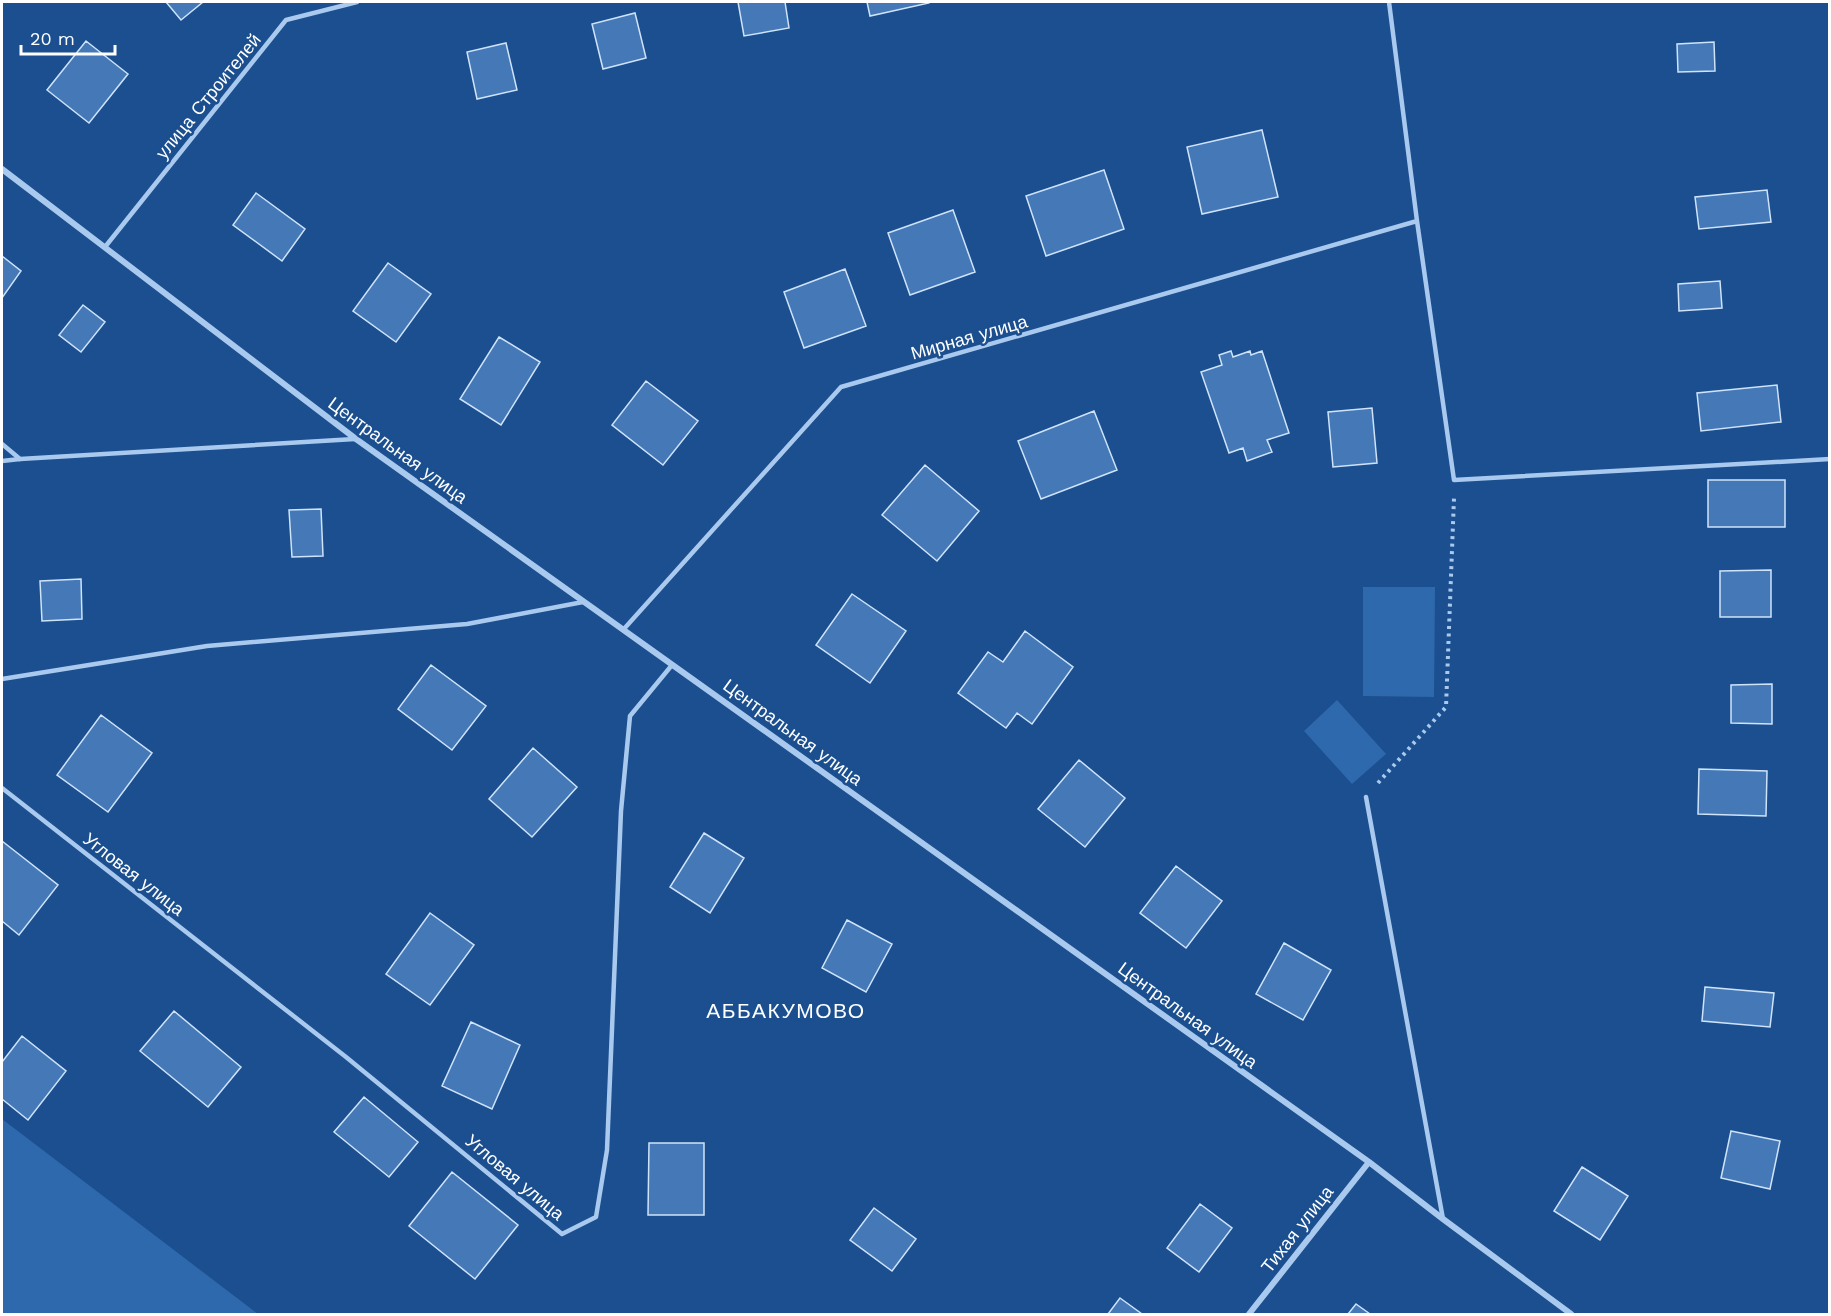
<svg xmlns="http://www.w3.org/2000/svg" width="1831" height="1316" font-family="'Work Sans',sans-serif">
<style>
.green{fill:#2e69ad}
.building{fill:#4478b7;stroke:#cfe3fa;stroke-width:1.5}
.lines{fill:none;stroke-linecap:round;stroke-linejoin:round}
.path{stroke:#a9c9ee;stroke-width:4;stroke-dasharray:3 4.5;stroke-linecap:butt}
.lane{stroke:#a9c9ee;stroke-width:4.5}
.street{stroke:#a9c9ee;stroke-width:6}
.labels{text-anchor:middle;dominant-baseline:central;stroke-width:5;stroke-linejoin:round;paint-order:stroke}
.street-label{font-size:18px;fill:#fff;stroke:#1b4f8f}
.quarter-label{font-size:21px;letter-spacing:1.5px;fill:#fff;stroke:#1b4f8f}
</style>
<rect width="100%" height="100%" fill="#1b4f8f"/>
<path class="green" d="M1363,587H1435L1434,697L1363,696Z
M1337,700L1386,754L1352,784L1304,731Z
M2,1119L258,1314H2Z"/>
<path class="building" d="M166,2H203L181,20Z
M738,2H785L789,28L744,36Z
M867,2H929V3L870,16Z
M635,13L646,58L603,69L592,24Z
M86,41L128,74L89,123L47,90Z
M1714,42L1715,71L1678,72L1677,44Z
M506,43L517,90L477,99L467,52Z
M1262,130L1278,197L1202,214L1187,147Z
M1104,170L1124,229L1046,256L1026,196Z
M1767,190L1771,222L1699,229L1695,197Z
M256,193L305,229L282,261L233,225Z
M953,210L975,272L910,295L888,233Z
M2,256L21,271L2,298Z
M388,263L431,294L396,342L353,311Z
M845,269L866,326L804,348L784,292Z
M1720,281L1722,308L1679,311L1678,284Z
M83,305L105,322L81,352L59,335Z
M499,337L540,362L501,425L460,399Z
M1231,351L1233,357L1250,351L1251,355L1262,351L1289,433L1267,440L1272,452L1247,461L1243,448L1229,453L1201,372L1222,365L1219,355Z
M646,381L698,421L663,465L612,425Z
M1777,385L1781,422L1701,431L1697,393Z
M1372,408L1377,463L1333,467L1328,412Z
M1094,411L1117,470L1041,499L1018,441Z
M925,465L979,511L937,561L882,515Z
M1708,480H1785V527H1708Z
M321,509L323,556L292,557L289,510Z
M1771,570V617H1720V571Z
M81,579L82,619L42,621L40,581Z
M852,594L906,631L870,683L816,645Z
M1025,631L1073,667L1032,724L1017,713L1006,728L958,693L988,652L1003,662Z
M431,665L486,706L452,750L398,709Z
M1772,684V724L1731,723V685Z
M101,715L152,753L108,812L57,775Z
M533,748L577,787L532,837L489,799Z
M1079,760L1125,798L1085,847L1038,809Z
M1699,769L1767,771L1766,816L1698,814Z
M704,833L744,858L710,913L670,887Z
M2,841L58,885L19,935L2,921Z
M1176,866L1222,901L1186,948L1140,913Z
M430,913L474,945L430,1005L386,974Z
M847,920L892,944L866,992L822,968Z
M1284,943L1331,970L1303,1020L1256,994Z
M1705,987L1774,993L1770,1027L1702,1021Z
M174,1011L241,1067L208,1107L140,1051Z
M471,1022L520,1045L492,1109L442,1086Z
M22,1036L66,1071L28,1120L2,1099V1062Z
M364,1097L418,1142L389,1177L334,1132Z
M1731,1131L1780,1141L1770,1189L1721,1178Z
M649,1143H704V1215H648Z
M1582,1167L1628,1196L1600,1240L1554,1211Z
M452,1172L518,1225L475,1279L409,1226Z
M1200,1204L1232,1228L1199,1272L1167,1248Z
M874,1208L916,1239L892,1271L850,1240Z
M1120,1298L1142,1314H1108Z
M1356,1304L1370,1314H1348Z"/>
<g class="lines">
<path class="path" d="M1378,783L1446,707L1454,498"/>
<path class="lane" d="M1389,2L1417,221L1454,480L1830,459
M105,247L286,20L357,2
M2,444L20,459
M2,461L20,459L355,439
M623,630L841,387L1417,221
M2,679L207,646L467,624L583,602
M2,788L346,1057L562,1234L596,1217L607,1150L621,811L630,716L672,665
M1366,797L1443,1219"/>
<path class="street" d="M2,169L356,439L1369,1162L1443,1219L1571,1314
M1249,1314L1369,1162"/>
</g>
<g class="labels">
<g class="street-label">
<text transform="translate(208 96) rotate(-51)">улица Строителей</text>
<text transform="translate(969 337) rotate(-16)">Мирная улица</text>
<text transform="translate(398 450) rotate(36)">Центральная улица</text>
<text transform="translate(793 732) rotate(36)">Центральная улица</text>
<text transform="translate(134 874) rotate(38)">Угловая улица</text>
<text transform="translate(1188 1015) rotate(36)">Центральная улица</text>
<text transform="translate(515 1177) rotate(40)">Угловая улица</text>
<text transform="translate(1297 1229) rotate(-52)">Тихая улица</text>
</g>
<g class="quarter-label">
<text x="786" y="1010">АББАКУМОВО</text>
</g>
</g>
<rect width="1831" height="1316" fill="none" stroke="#ffffff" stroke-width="6"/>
<path d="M21 45v9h94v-9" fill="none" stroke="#ffffff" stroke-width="3"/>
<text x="30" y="45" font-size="18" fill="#ffffff" stroke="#1b4f8f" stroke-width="4.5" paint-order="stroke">20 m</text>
</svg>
